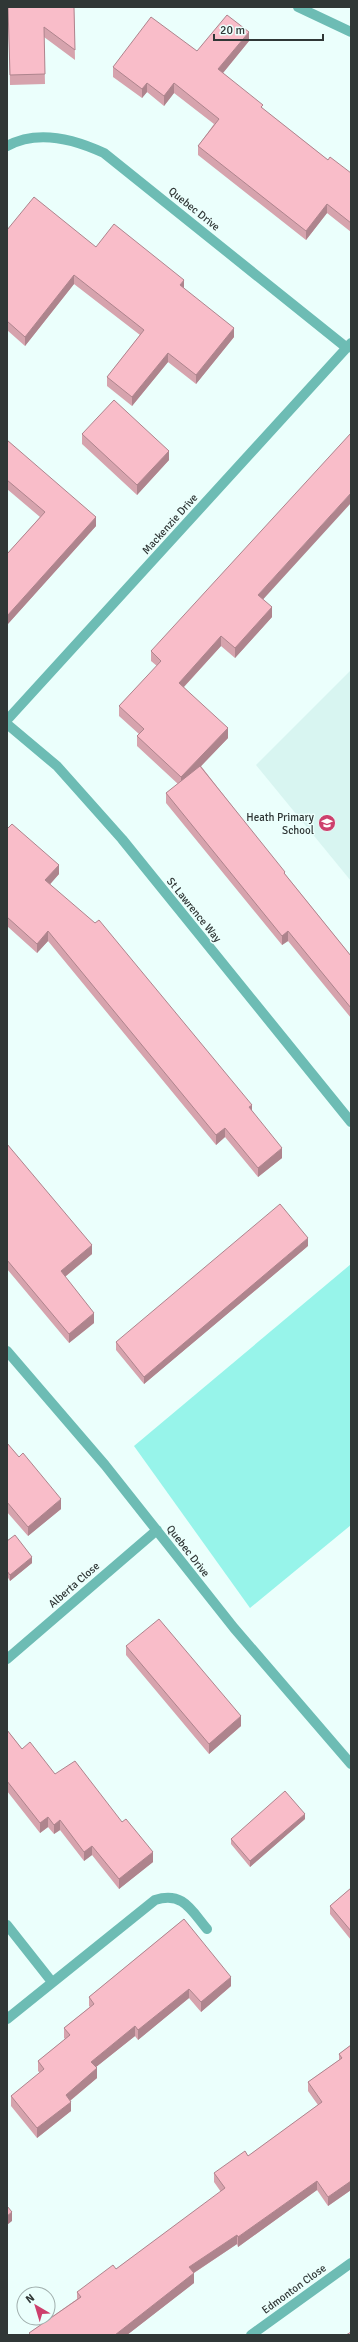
<svg xmlns="http://www.w3.org/2000/svg" width="358" height="2342" font-family="Signika,sans-serif">
<style>
.built{fill:#d8f5f1}
.green{fill:#97f4ea}
.lines{fill:none;stroke-linecap:round;stroke-linejoin:round}
.minor{stroke:#6dbcb4;stroke-width:10}
.wall{fill:#d6a3ad}
.shaded-wall{fill:#ae848d}
.building{fill:#f9bdc9;stroke:#ae848d}
.labels{text-anchor:middle;dominant-baseline:central;stroke-width:3;stroke-linejoin:round;paint-order:stroke}
.street-label{font-size:11px;fill:#303736;stroke:#ebfffc}
.poi-label{font-size:11px;fill:#303736;stroke:#ebfffc;text-anchor:end}
</style>
<rect width="100%" height="100%" fill="#ebfffc"/>
<path class="built" d="M351,670V881L256,765Z"/>
<path class="green" d="M351,1264V1525L250,1608L134,1446Z"/>
<g class="lines">
<path class="minor" d="M298,7L351,32
M7,146C38,129 74,139 104,153L347,348
M7,720L351,343
M7,724L57,766L122,839L351,1122
M7,1351L105,1465L234,1628L351,1764
M7,1659L157,1530
M7,1925L52,1982
M7,2019L155,1900C183,1891 191,1910 207,1929
M251,2335L351,2263"/>
</g>
<path class="wall" d="M7,7H74L75,60L44,37L45,84L10,85L8,10L7,9Z
M249,41L223,73L263,109L328,160L351,173V232L327,213L306,240L198,155V146L214,124L174,93L164,106L147,92L142,98L113,77V67Z
M7,230L96,247L184,289L234,337L196,384L168,362L132,406L107,386V377L140,335L74,284L25,346L7,330Z
M82,434L169,460L137,495L82,444Z
M7,440L96,526L7,625V554L40,517L7,489Z
M263,600L272,617L235,658L221,646L184,687L228,738L201,766L285,874L351,956V1018L288,941L282,945L166,803V793L178,784L137,746V736L139,734L119,716V706L157,666L151,661V651Z
M7,829L59,874L50,884L252,1111L282,1158L258,1177L225,1137L216,1145L48,941L37,953L7,926Z
M7,1144L92,1254L65,1277L94,1323L69,1343L7,1269Z
M308,1246L144,1384L116,1350V1342Z
M7,1443L61,1509L28,1536L7,1512Z
M7,1541L32,1563L10,1581L7,1576Z
M126,1646L241,1726L209,1754L126,1655Z
M7,1730L22,1749L55,1774L153,1862L119,1889L92,1855L84,1861L60,1830L54,1834L48,1827L40,1833L7,1791Z
M305,1819L250,1867L231,1844V1839Z
M351,1888V1940L330,1914V1906Z
M184,1919L231,1986L201,2012L189,1998L138,2040L135,2036L96,2067L97,2078L70,2101L71,2111L37,2138L11,2106V2096L40,2073L38,2071V2061L65,2039L64,2038V2028L90,2007L89,2006V1997Z
M351,2045V2190L328,2206L317,2190L238,2247L237,2244L194,2273V2283L127,2335H29V2333L77,2299V2292L116,2269L221,2192L214,2182V2173L248,2156L318,2105L308,2091V2082L339,2060V2054Z"/>
<path class="shaded-wall" d="M249,32V41L218,79V69Z
M147,83V92L142,98V89Z
M174,83V93L164,106V96Z
M327,204V213L306,240V231Z
M74,275V284L25,346V337Z
M184,280V289L180,285Z
M234,328V337L196,384V375Z
M168,353V362L132,406V397Z
M169,451V460L137,495V485Z
M351,493V503L258,605V595Z
M96,517V526L7,625V616Z
M272,607V617L235,658V648Z
M221,636V646L179,692V683Z
M228,728V738L181,787V777Z
M59,865V874L45,890V880Z
M48,931V941L37,953V944Z
M288,931V941L282,945V936Z
M252,1105V1114L249,1107Z
M225,1128V1137L216,1145V1135Z
M282,1148V1158L258,1177V1168Z
M308,1238V1246L144,1384V1377Z
M92,1245V1254L61,1280V1271Z
M94,1313V1323L69,1343V1334Z
M61,1499V1509L28,1536V1527Z
M32,1557V1563L10,1581V1575Z
M241,1716V1726L209,1754V1744Z
M305,1814V1819L250,1867V1861Z
M48,1817V1827L40,1833V1823Z
M60,1820V1830L54,1834V1825Z
M92,1846V1855L84,1861V1852Z
M153,1852V1862L119,1889V1879Z
M231,1977V1986L201,2012V2002Z
M189,1989V1998L138,2040V2030Z
M135,2026V2036L91,2071V2062Z
M97,2068V2078L66,2104V2095Z
M71,2102V2111L37,2138V2128Z
M317,2181V2190L238,2247V2237Z
M351,2181V2190L328,2206V2197Z
M12,2212V2221L7,2225V2216Z
M237,2235V2244L189,2276V2267Z
M194,2273V2283L127,2335H115Z"/>
<path class="building" d="M8,7H74L75,50L44,27L45,74L10,75Z
M227,15L249,32L218,69L263,105L261,107L328,160L330,157L351,173V223L327,204L306,231L198,146L219,119L174,83L164,96L147,83L142,89L113,67L151,17L197,51Z
M34,197L96,247L114,224L184,280L180,285L234,328L196,375L168,353L132,397L107,377L144,330L74,275L25,337L7,321V230Z
M114,400L169,451L137,485L82,434Z
M351,433V493L258,595L272,607L235,648L221,636L179,683L228,728L181,777L137,736L144,729L119,706L161,661L151,651Z
M7,440L96,517L7,616V554L45,512L7,480Z
M200,766L285,872L284,873L351,956V1008L288,931L282,936L166,793Z
M12,824L59,865L45,880L95,923L99,920L252,1105L249,1107L282,1148L258,1168L225,1128L216,1135L48,931L37,944L7,917V829Z
M7,1144L92,1245L61,1271L94,1313L69,1334L7,1260Z
M280,1204L308,1238L144,1377L116,1342Z
M7,1443L19,1457L23,1453L61,1499L28,1527L7,1502Z
M15,1535L32,1557L10,1575L7,1571V1541Z
M159,1619L241,1716L209,1744L126,1646Z
M7,1730L22,1749L30,1742L55,1774L75,1761L122,1822L126,1819L153,1852L119,1879L92,1846L84,1852L60,1820L54,1825L48,1817L40,1823L7,1781Z
M285,1791L305,1814L250,1861L231,1839Z
M351,1888V1931L330,1906Z
M184,1919L231,1977L201,2002L189,1989L138,2030L135,2026L91,2062L97,2068L66,2095L71,2102L37,2128L11,2096L44,2069L38,2061L70,2035L64,2028L94,2004L89,1997Z
M351,2045V2181L328,2197L317,2181L238,2237L237,2235L189,2267L194,2273L115,2335H31L29,2333L81,2297L77,2292L113,2265L116,2269L225,2188L214,2173L245,2151L248,2156L322,2102L308,2082L342,2058L339,2054Z
M7,2206L12,2212L7,2216Z
M351,2332V2335H346Z"/>
<defs>
<g id="school-disc" transform="scale(0.9)"><circle r="9.5" fill="#cd406d" stroke="#ebfffc"/><path d="M0-5L7-2L0 1L-7-2ZM-4 1L0 2.5L4 1V4Q0 6-4 4Z" fill="#fff"/></g>
</defs>
<g fill-rule="evenodd">
<use href="#school-disc" x="327" y="823"/>
</g>
<g class="labels">
<g class="street-label">
<text transform="translate(194 209) rotate(39)">Quebec Drive</text>
<text transform="translate(170 524) rotate(-48)">Mackenzie Drive</text>
<text transform="translate(194 910) rotate(51)">St Lawrence Way</text>
<text transform="translate(188 1551) rotate(52)">Quebec Drive</text>
<text transform="translate(74 1585) rotate(-41)">Alberta Close</text>
<text transform="translate(294 2289) rotate(-36)">Edmonton Close</text>
</g>
<g class="poi-label">
<text x="314" y="817">Heath Primary<tspan x="314" dy="13">School</tspan></text>
</g>
</g>
<rect width="358" height="2342" fill="none" stroke="#303736" stroke-width="16"/>
<g transform="translate(36 2306) rotate(322)"><circle r="19" fill="#ebfffc" stroke="#a0afad"/>
<path d="M0-3L7 15L0 10L-7 15Z" fill="#cd406d"/>
<text y="-6" font-size="11" font-weight="bold" text-anchor="middle" fill="#303736">N</text>
</g>
<path d="M214 34v6h109v-6" fill="none" stroke="#303736" stroke-width="2"/>
<text x="220" y="34" font-size="12" fill="#303736" stroke="#ebfffc" stroke-width="3" paint-order="stroke">20 m</text>
</svg>
